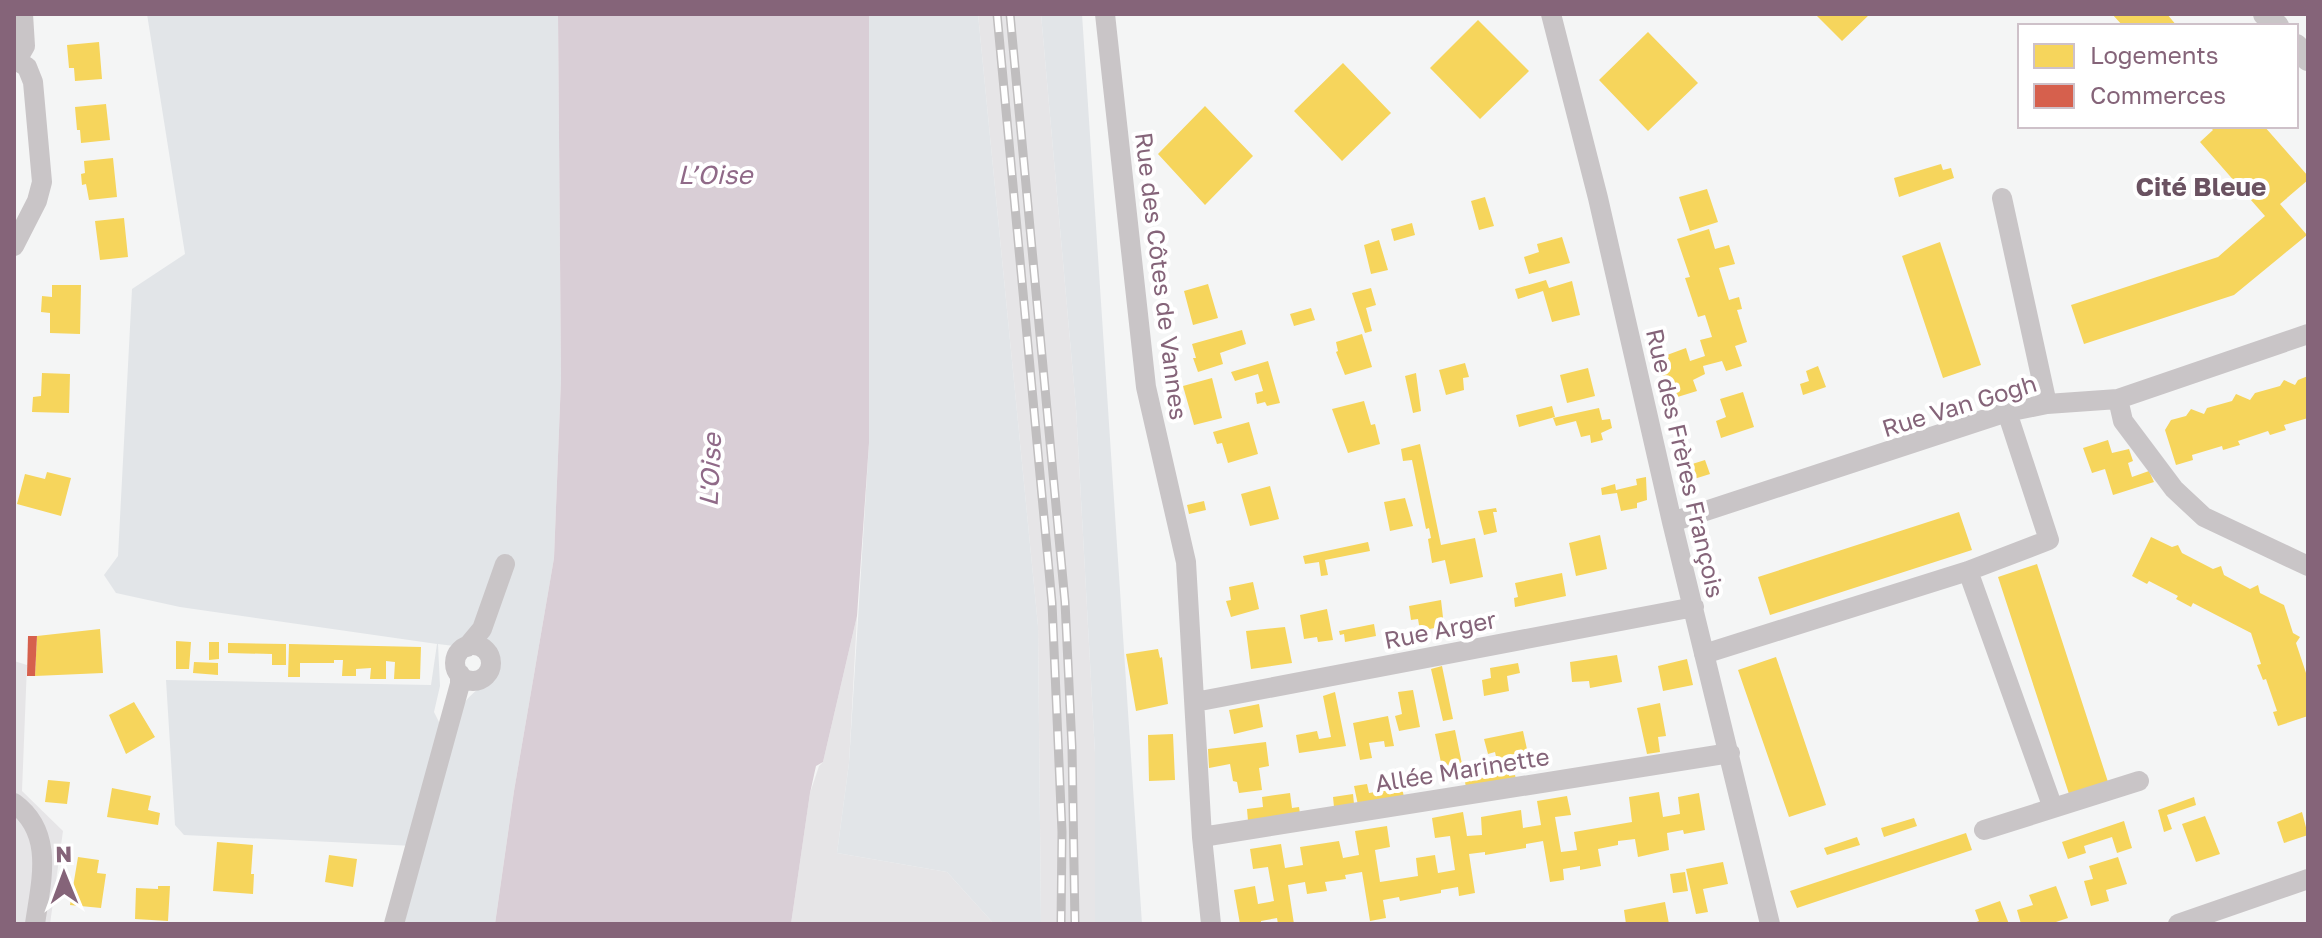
<svg xmlns="http://www.w3.org/2000/svg" width="2322" height="938" font-family="'Golos Text',sans-serif">
<style>
.built{fill:#e6e5e7}
.green{fill:#e2e5e8}
.water{fill:#d9ced6}
.homes{fill:#f6d55c}
.shops{fill:#d6604d}
.lines{fill:none;stroke-linecap:round;stroke-linejoin:round}
.minor{stroke:#c9c5c7;stroke-width:20}
.tertiary{stroke:#c9c5c7;stroke-width:24}
.rail-casing{stroke:#c0bebf;stroke-width:9}
.rail{stroke:#fff;stroke-width:6;stroke-dasharray:18;stroke-linecap:butt}
.labels{text-anchor:middle;dominant-baseline:central;stroke-width:8;stroke-linejoin:round;paint-order:stroke}
.street-label{font-size:24px;fill:#856479;stroke:#fff}
.water-label{font-size:26px;font-style:italic;fill:#906a88;stroke:#fff}
.neighbourhood-label{font-size:26px;font-weight:bold;fill:#6a5261;stroke:#fff}
</style>
<rect width="100%" height="100%" fill="#f4f5f5"/>
<path class="built" d="M978,14H1041L1076,408L1095,753V924H1041L1038,626Z
M857,616L849,763L837,853L947,872L994,924H791L810,793L819,766L823,762Z
M14,661L27,665L22,791L63,831L50,924H14Z"/>
<path class="green" d="M147,14H558L561,379L554,558L514,791L495,924H404L463,705C476,685 503,680 495,651L438,644L440,686L434,712L445,734L414,846L184,835L175,825L166,680L431,685L437,644L180,607L116,593L104,575L118,556L132,289L185,254Z
M869,14H978L1038,626L1041,924H994L947,872L837,853L849,763L869,443Z
M1041,14H1082L1142,924H1095V753L1076,408Z"/>
<path class="water" d="M558,14H869V443L857,616L823,762L816,766L810,793L791,924H495L514,791L554,558L561,379Z"/>
<path class="homes" d="M1815,14H1870L1842,41Z
M2112,14H2167L2177,26H2123Z
M1478,20L1529,71L1480,119L1430,68Z
M1648,32L1698,83L1648,131L1599,80Z
M99,42L102,79L75,81L74,68H69L67,45Z
M1343,63L1391,113L1342,161L1294,111Z
M106,104L110,140L81,143L80,130H77L75,107Z
M1205,106L1253,156L1205,205L1158,154Z
M2209,126H2264L2308,176V180L2280,204L2307,235L2234,295L2084,344L2071,305L2218,257L2265,216L2200,142L2213,130Z
M113,158L117,197L89,200L86,184L82,185L81,174L85,173L84,161Z
M1941,164L1943,170L1951,168L1954,178L1899,197L1894,178Z
M1707,189L1718,222L1690,231L1679,197Z
M1485,197L1494,226L1479,230L1471,201Z
M124,218L128,257L100,260L95,221Z
M1412,223L1415,235L1394,241L1391,229Z
M1709,229L1715,249L1729,245L1735,264L1719,268L1729,300L1739,297L1742,309L1737,310L1747,342L1735,346L1742,366L1726,371L1722,361L1703,366L1705,374L1693,380L1697,391L1671,399L1660,371L1671,368L1667,355L1686,348L1690,361L1705,356L1700,340L1712,337L1705,315L1698,317L1685,278L1690,277L1677,239Z
M1562,237L1570,263L1529,274L1524,257L1539,252L1537,244Z
M1379,240L1388,270L1371,274L1364,245Z
M1940,242L1981,365L1943,378L1902,256Z
M1546,280L1549,288L1572,281L1580,315L1552,322L1543,291L1518,299L1515,289Z
M1208,284L1218,318L1193,325L1184,291Z
M52,285H81L80,334L50,333V313L41,312L42,296L52,297Z
M1371,288L1376,305L1366,308L1372,331L1365,333L1352,293Z
M1311,308L1315,320L1294,326L1290,314Z
M1242,330L1246,344L1220,353L1223,364L1198,372L1193,358H1196L1192,344Z
M1362,334L1372,367L1345,375L1336,352L1338,351L1336,342Z
M1268,361L1280,403L1267,406L1265,402L1257,404L1255,393L1263,391L1258,374L1235,381L1231,372Z
M1465,363L1469,377L1463,378L1464,390L1446,395L1439,370Z
M1818,366L1826,387L1803,395L1800,384L1809,381L1806,371Z
M1588,368L1595,396L1567,403L1560,375Z
M42,373L70,374L69,413L32,412L33,397L41,396Z
M1416,373L1421,411L1413,413L1405,376Z
M2308,376V418L2284,425L2286,430L2270,435L2268,431L2238,441L2240,445L2223,450L2222,446L2192,455L2193,460L2176,465L2165,430L2171,420L2186,416L2191,409L2204,414L2207,408L2232,401L2236,394L2250,400L2255,393L2280,386L2284,380L2295,385L2298,380Z
M1212,378L1222,418L1194,425L1183,386Z
M1743,392L1754,427L1721,438L1716,421L1726,417L1720,399Z
M1364,401L1371,425L1375,424L1380,444L1348,453L1332,409Z
M1552,406L1555,417L1519,427L1516,415Z
M1599,408L1602,420L1610,419L1612,428L1601,433L1603,440L1591,443L1590,435L1581,437L1576,421L1556,426L1553,418Z
M1249,422L1258,454L1228,463L1222,443L1217,444L1213,432Z
M2108,440L2112,453L2129,449L2133,461L2128,463L2132,477L2149,471L2154,482L2113,495L2105,469L2092,473L2083,448Z
M1420,444L1441,545L1475,538L1483,577L1450,584L1445,560L1432,563L1428,539L1431,538L1429,528L1426,529L1412,460L1403,461L1401,449Z
M1705,460L1710,474L1694,479L1689,465Z
M47,472L71,478L61,516L17,504L25,474L45,479Z
M1646,477L1647,500L1637,503V508L1621,511L1617,493L1602,495L1601,488L1615,484L1616,490L1637,485L1636,479Z
M1270,486L1279,519L1250,526L1241,494Z
M1405,498L1413,526L1390,531L1384,502Z
M1204,501L1206,510L1189,514L1187,505Z
M1496,508L1497,512H1493L1497,532L1484,535L1478,511Z
M1959,512L1972,550L1770,615L1758,577Z
M1600,535L1607,569L1576,576L1569,543Z
M2151,537L2172,547L2178,545L2182,553L2213,569L2221,566L2224,575L2250,589L2258,585L2260,593L2284,605L2293,633L2300,637L2296,643L2308,679V716L2278,726L2273,712L2277,711L2266,679L2263,680L2257,665L2261,664L2251,633L2193,603L2191,607L2176,599L2178,596L2149,581L2147,584L2132,576Z
M1368,542L1370,551L1325,560L1328,575L1321,576L1319,562L1305,564L1303,556Z
M2037,564L2108,782L2069,794L1998,577Z
M1562,573L1566,596L1515,607L1514,598L1518,597L1515,583Z
M1253,582L1259,609L1231,617L1226,601L1231,600L1229,587Z
M1441,600L1444,626L1420,631L1418,619L1411,620L1409,606Z
M1327,609L1333,640L1318,642L1317,637L1304,639L1300,615Z
M1374,624L1376,636L1345,642L1344,634L1340,635L1339,631Z
M1285,627L1292,663L1251,669L1246,631Z
M100,629L103,673L35,676L37,636Z
M176,641L191,642L189,669H176Z
M209,642H219V659L209,660Z
M228,643L286,644V665H272V654L228,653Z
M289,644L421,647L420,679H394L395,662L386,661V679H370L371,668L356,669V676H342L343,660H334V663H300V677H288Z
M1158,649L1160,658L1162,657L1168,704L1136,711L1126,654Z
M1617,655L1622,682L1590,688L1589,681L1572,682L1570,662Z
M1776,657L1826,805L1789,817L1738,670Z
M1687,659L1693,685L1663,691L1658,666Z
M194,662L218,663V675L193,673Z
M1518,663L1520,673L1507,676L1509,691L1484,696L1482,680L1491,678L1490,668Z
M1442,666L1453,719L1443,721L1431,669Z
M1413,690L1420,727L1399,731L1395,716L1402,714L1398,692Z
M1335,692L1346,746L1299,753L1296,735L1317,731L1319,739L1331,737L1323,696Z
M134,702L155,737L126,754L109,715Z
M1660,703L1666,736L1658,737L1660,752L1647,754L1637,708Z
M1259,704L1263,727L1234,734L1229,710Z
M1388,716L1394,746L1385,747L1384,741L1369,743L1372,758L1360,760L1353,723Z
M1455,730L1462,764L1485,761L1487,775L1509,771V776L1515,775L1516,779L1466,787L1462,768L1443,772L1435,734Z
M1523,731L1530,763L1499,770L1495,752L1488,754L1484,739Z
M1173,734L1175,780L1149,781L1148,735Z
M1266,742L1269,766L1259,768L1262,790L1239,793L1237,782L1233,781L1230,764L1209,768L1208,749Z
M48,780L70,782L67,804L45,802Z
M1367,784L1369,793L1402,788L1404,797L1358,805L1354,786Z
M112,788L151,796L148,810L160,813L158,825L107,817Z
M1659,792L1663,817L1680,814L1678,797L1699,793L1705,830L1684,834L1683,830L1667,833L1669,850L1638,857L1635,839L1618,841V845L1598,849L1601,866L1580,870V866L1563,869L1564,880L1550,882L1543,841L1526,844V848L1485,855V852L1469,854L1475,893L1459,896L1458,887L1441,890V893L1400,901L1399,897L1383,900L1386,918L1370,921L1362,872L1345,875L1346,879L1325,882L1327,891L1307,894L1305,882L1288,885L1294,924H1278L1277,918L1261,921V923L1258,924H1240L1234,890L1255,886L1258,904L1274,901L1268,867L1253,869L1250,849L1281,844L1285,868L1303,865L1300,847L1339,841L1343,858L1359,855L1355,831L1387,826L1390,847L1375,850L1380,882L1418,876L1416,858L1435,855L1438,873L1455,870L1450,836L1435,838L1432,818L1463,812L1467,836L1482,835L1481,817L1521,810L1523,828L1541,825L1537,801L1567,796L1571,815L1555,817L1561,852L1577,850L1574,832L1632,822L1629,797Z
M1290,793L1292,808L1299,807L1300,814L1248,821L1247,809L1263,807L1262,797Z
M1353,794L1354,804L1334,807L1333,797Z
M2194,797L2196,805L2167,815L2172,829L2164,832L2158,810Z
M2302,812L2308,835L2284,843L2277,822Z
M2205,816L2220,854L2196,862L2182,824Z
M1914,818L1917,826L1884,837L1881,828Z
M2124,821L2132,848L2117,853L2112,837L2084,846L2086,853L2068,859L2062,842Z
M1966,833L1972,850L1797,908L1790,891Z
M1857,837L1860,845L1827,855L1824,848Z
M217,842L253,845L251,874H254L253,894L213,891Z
M329,855L357,859L353,887L325,882Z
M78,857L99,860L97,873L106,874L101,908L70,905Z
M2118,857L2127,884L2106,890L2109,901L2091,906L2084,881L2093,879L2089,866Z
M1723,862L1728,884L1703,889L1708,912L1696,914L1686,869Z
M1685,872L1688,891L1673,893L1670,874Z
M158,886H170L168,921L135,919L136,888L158,889Z
M2056,886L2068,918L2050,924H2021L2017,910L2033,905L2029,895Z
M2000,901L2009,924H1971L1979,921L1975,910Z
M1665,902L1669,924H1626L1624,910Z"/>
<path class="shops" d="M28,636H37L35,676H27Z"/>
<g class="lines">
<path class="minor" d="M1105,14L1146,387L1186,562L1202,837L1211,924
M1551,14L1598,198L1672,522L1770,924
M14,59L27,67L33,82L42,182L37,201L14,246
M17,60L25,46L23,14
M2002,198L2047,404
M2118,399L2123,421L2174,489L2204,517L2308,566
M1672,522L2007,412L2047,404L2118,399L2308,334
M1968,571L2053,808
M455 663a18 18 0 1 1 36 0a18 18 0 1 1-36 0Z
M467,647L482,629L505,564
M1704,654L1968,571L2049,540L2007,412
M1195,702L1694,607
M14,803C55,833 41,881 35,924
M1984,830L2139,781
M1202,837L1730,753
M394,924L460,684V674
M2178,924L2308,879"/>
<path class="tertiary" d="M2265,14L2277,26
M2296,46L2308,59"/>
<g class="rail-casing">
<path id="rail" d="M997,14L1052,603L1062,832L1061,924
M1010,14L1065,602L1072,747L1075,924"/>
</g>
<use href="#rail" class="rail"/>
</g>
<g class="labels">
<g class="street-label">
<text transform="translate(1162 276) rotate(83)">Rue des Côtes de Vannes</text>
<text transform="translate(1959 405) rotate(-17)">Rue Van Gogh</text>
<text transform="translate(1686 463) rotate(77)">Rue des Frères François</text>
<text transform="translate(1440 629) rotate(-11)">Rue Arger</text>
<text transform="translate(1462 769) rotate(-9)">Allée Marinette</text>
</g>
<g class="water-label">
<text x="715" y="174">L’Oise</text>
<text transform="translate(710 470) rotate(-87)">L'Oise</text>
</g>
<g class="neighbourhood-label">
<text x="2201" y="186">Cité Bleue</text>
</g>
</g>
<rect width="2322" height="938" fill="none" stroke="#856479" stroke-width="32"/>
<rect x="2018" y="24" width="280" height="104" fill="#ffffff" stroke="#cec1c9" stroke-width="2"/>
<rect x="2034" y="44" width="40" height="24" fill="#f6d55c" stroke="#cec1c9" stroke-width="2"/>
<text x="2090" y="64" font-size="24" fill="#856479">Logements</text>
<rect x="2034" y="84" width="40" height="24" fill="#d6604d" stroke="#cec1c9" stroke-width="2"/>
<text x="2090" y="104" font-size="24" fill="#856479">Commerces</text>
<g transform="translate(64 874) rotate(359)" stroke="#ffffff" stroke-width="6" paint-order="stroke">
<path d="M0-6L14 30L0 20L-14 30Z" fill="#856479"/>
<text y="-12" font-size="22" font-weight="bold" text-anchor="middle" fill="#856479">N</text>
</g>
</svg>
